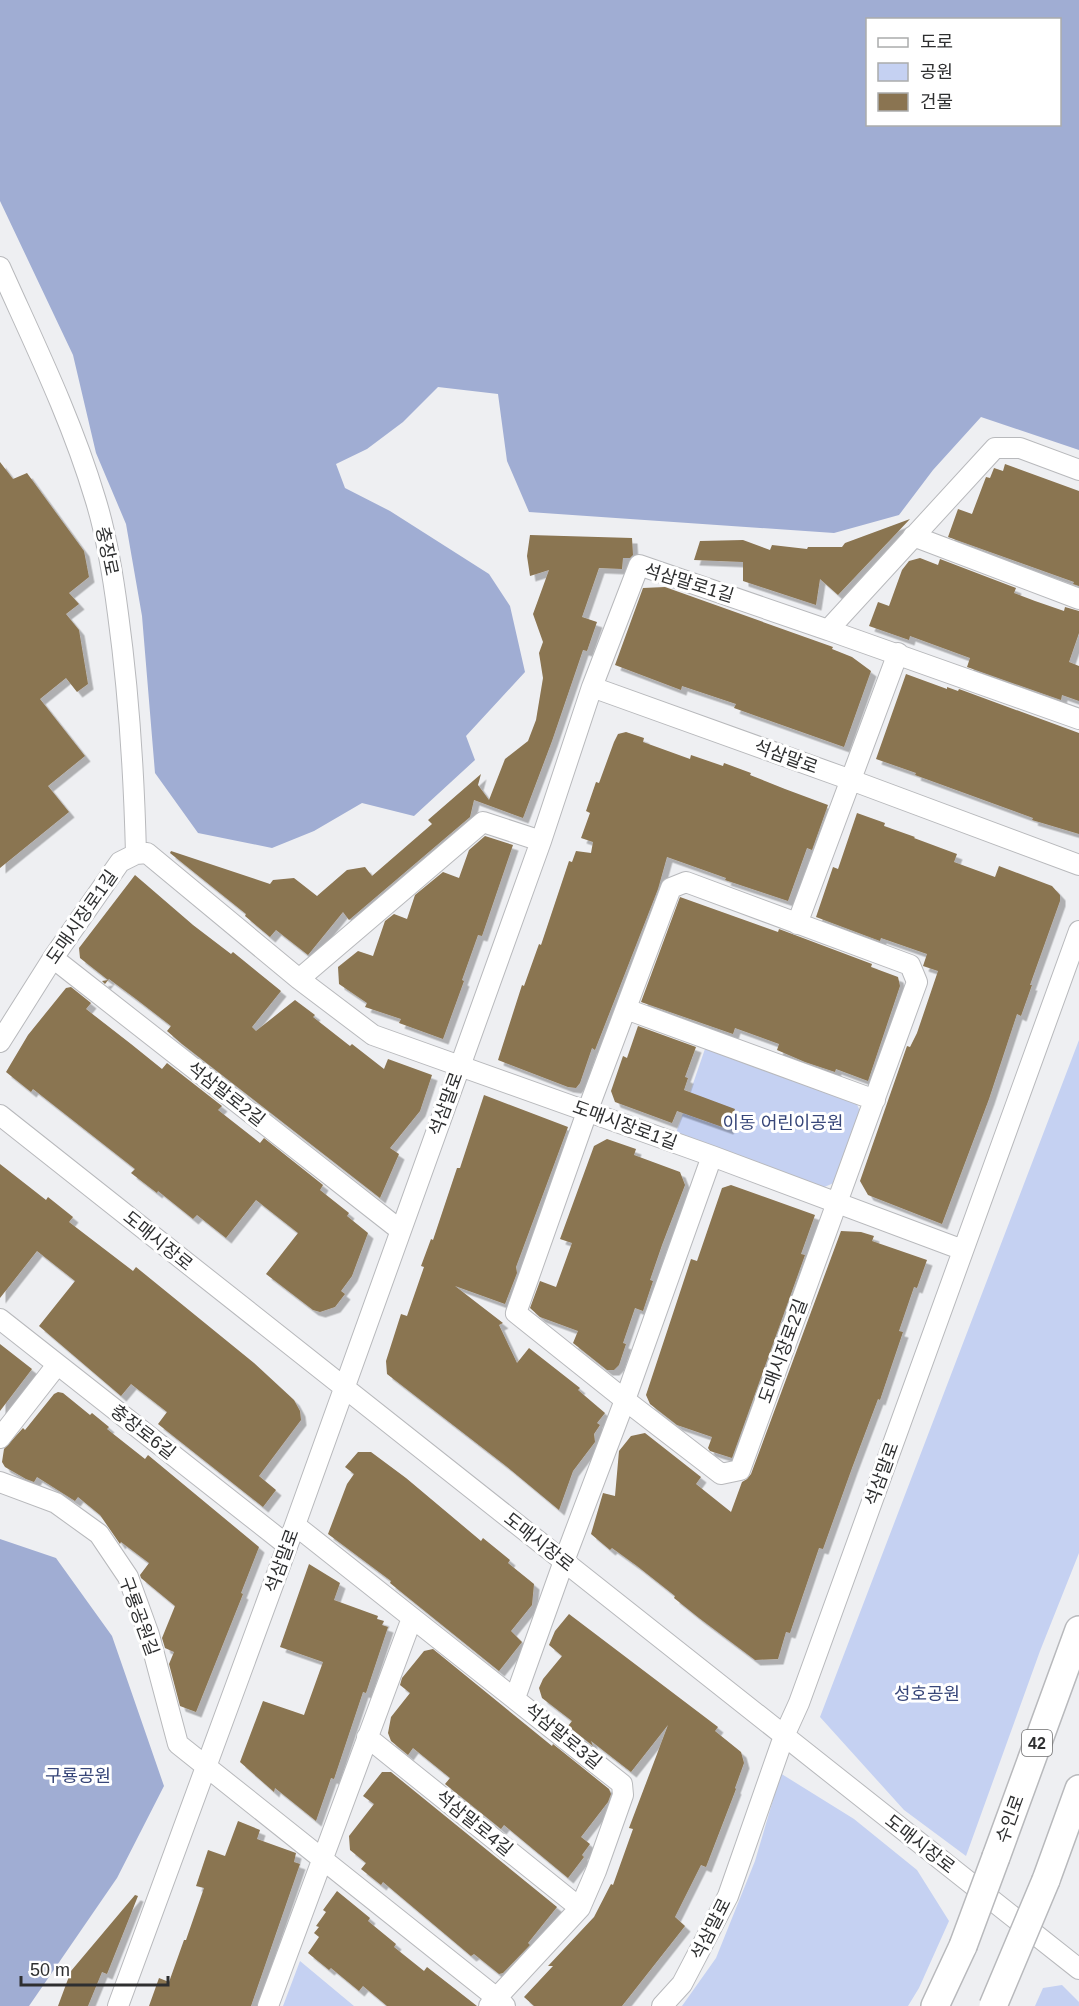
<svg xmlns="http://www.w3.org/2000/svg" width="1079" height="2006" font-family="Helvetica,'Noto Sans KR',sans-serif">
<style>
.green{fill:#c5d1f2}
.forest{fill:#a0add3;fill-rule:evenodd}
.building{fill:#8a7451;filter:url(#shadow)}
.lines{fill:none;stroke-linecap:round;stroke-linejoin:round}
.minor-casing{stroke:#b8b9bc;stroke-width:22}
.highway-casing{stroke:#b8b9bc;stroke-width:30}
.minor{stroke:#fff;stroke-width:20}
.highway{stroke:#fff;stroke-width:27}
.highway-bridge-casing{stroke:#b8b9bc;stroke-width:30;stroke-linecap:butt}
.highway-bridge{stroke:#fff;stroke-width:27}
.labels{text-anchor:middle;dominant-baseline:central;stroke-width:6;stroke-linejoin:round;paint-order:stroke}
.shield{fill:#fff;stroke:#6d6d6e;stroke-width:1.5}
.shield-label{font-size:16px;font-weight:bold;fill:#2e2f30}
.street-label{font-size:18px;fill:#2e2f30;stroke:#fff}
.park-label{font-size:18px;fill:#374679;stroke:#fff}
</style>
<defs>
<filter id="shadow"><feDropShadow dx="5.5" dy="5.5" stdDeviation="0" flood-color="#0004"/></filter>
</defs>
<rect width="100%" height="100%" fill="#eeeff2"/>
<path class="green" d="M1079,1040V1553L1040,1651L966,1856L904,1810L820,1717Z
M706,1046L854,1098L860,1111L836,1182L822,1188L675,1136Z
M780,1773L854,1819L917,1870L949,1921L919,1988L908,2006H682L716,1958L755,1861L773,1800Z
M300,1961L354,2006H283Z
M1062,1985L1079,2002V2006H1035L1043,1988Z"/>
<path class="forest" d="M0,0H1079V450L981,417L933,470L899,515L834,533L529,512L507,461L498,394L438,387L403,422L367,449L336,464L345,488L390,511L489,574L510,606L525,672L466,736L475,760L414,816L362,803L314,831L272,848L198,833L155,773L142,616L126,524L96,453L73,355L0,201ZM868,20H1060V124H868Z
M0,1539L56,1558L112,1636L164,1786L117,1878L29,2006H0Z"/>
<path class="building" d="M0,462L13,479L27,473L84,551L89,577L69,593L79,604L66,614L79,630L88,684L77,692L66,678L40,699L85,756L48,786L69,812L0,868Z
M1005,464L1079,491V586L1073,584L1074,582L948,537L958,509L972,514L986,477L990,478L994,468L1003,471Z
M910,519L838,595L820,579L816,605L743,581V562L694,560L700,541L743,540L770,550L772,545L807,549L808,547H842L845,543Z
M530,535L632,538L633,555L630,558H623L622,569L599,568L582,617L597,622L587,651L583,650L552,741L523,818L474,800L470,817L349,920L343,912L308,955L276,930L270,937L245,916L246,914L170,853L171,851L270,884L273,880L294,878L317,896L347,870L365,867L372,876L432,824L428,820L481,774L478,785L489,800L505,759L528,741L536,720L543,678L539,653L543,642L533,614L549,570L530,576L527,556Z
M920,558L938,565L940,559L1016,588L1014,593L1035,601L1064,611L1065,607L1079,611V633L1069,662L1079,666V701L1062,695L1061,700L967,667L970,658L910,636L909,640L869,626L878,602L889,606L902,570L909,561Z
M665,587L833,647L832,649L852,657L871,671L844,747L734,708L736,704L682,686L681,690L615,665L643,588Z
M906,674L947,689V687L958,691L959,689L1079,733V834L1032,820L1033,818L915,775L916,773L876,759Z
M626,732L644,738L643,742L690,759L691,755L723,766L724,763L751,773L750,775L785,789L828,805L812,850L807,848L788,901L725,880L726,878L667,857L658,889L595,1050L592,1048L580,1083L576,1088L568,1087L498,1060L522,985L524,986L539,944L541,945L569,861L572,862L576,851L591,853L593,842L581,838L590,813L586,811L596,782L599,783L614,742L618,734Z
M857,813L885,823L884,826L915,837L914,838L957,854L954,862L995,877L999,866L1052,886L1060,895V901L1030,985H1032L1021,1016L1017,1014L989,1099L942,1224L868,1195L860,1181L907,1046L910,1047L917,1033L938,971L923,966L927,954L881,938L880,941L816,917L833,867L838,869Z
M485,836L513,845L482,936L478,935L462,980L464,981L443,1039L399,1023L401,1019L365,1007L367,1003L339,984L338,967L358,951L373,956L385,921L394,914L407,919L415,895L443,872L459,878L469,850Z
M135,875L193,925L231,954L233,952L281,991L252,1027L256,1031L295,1000L315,1015L313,1017L350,1046L352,1044L384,1069L388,1059L432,1075L420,1111L390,1148L399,1154L380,1198L182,1044L167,1031L171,1026L136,999L109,979L105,984L102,981L108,980L80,958L79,948Z
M680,897L778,932L779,929L872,964L871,967L898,977L900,986L868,1081L836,1069L835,1072L805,1062L777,1050L779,1044L735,1028L733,1034L641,1002Z
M71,987L91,1003L86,1009L131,1044L162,1069L167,1063L222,1106L218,1110L260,1143L264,1138L323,1185L320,1190L349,1213L347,1216L368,1233L352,1276L341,1291L345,1294L335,1307L320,1312L313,1310L266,1274L298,1233L256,1200L226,1238L197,1215L193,1219L158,1191L157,1193L131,1173L135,1169L33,1089L31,1092L6,1072L28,1035L66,988Z
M638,1026L696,1047L685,1077L688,1078L684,1090L735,1109L728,1129L677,1111L672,1123L615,1102L611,1091L623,1056L627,1058Z
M484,1095L568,1127L516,1267L517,1273L505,1304L455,1286L503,1323L499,1325L517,1363L529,1348L580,1388L578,1390L605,1413L597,1423L600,1425L594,1434L595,1442L573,1471L559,1510L506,1466L387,1374L386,1361L401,1314L407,1316L424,1267L421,1266L431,1239L433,1240L457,1168H460Z
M607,1139L636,1149L634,1155L680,1172L685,1185L662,1245L650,1280L653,1281L643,1311L635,1308L623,1343L626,1344L619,1365L614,1370H607L573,1343L578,1331L540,1317L530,1308L540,1281L556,1287L572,1243L560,1239L594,1146Z
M0,1164L46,1200L48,1197L73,1217L69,1222L133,1271L136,1267L254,1363L294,1400L300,1411L301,1420L259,1476L276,1490L263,1507L158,1424L167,1412L131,1384L121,1396L39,1326L75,1281L37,1251L0,1298Z
M731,1185L815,1215L801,1254L805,1255L732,1458L710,1451L708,1448L712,1437L677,1425L650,1404L646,1395L691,1259L697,1261L722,1188Z
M841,1231L861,1232L874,1236L872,1241L927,1260L917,1288L914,1287L899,1331L903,1332L880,1400L878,1399L852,1468L823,1549L819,1548L790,1633L786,1632L778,1659L755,1660L699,1618L674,1598L675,1596L637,1566L612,1548L610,1550L591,1534L603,1493L615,1496L619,1451L631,1436L645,1433L701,1477L696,1484L731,1512L742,1482L747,1479L751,1474Z
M0,1344L32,1369L0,1411Z
M58,1392L63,1393L90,1415L92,1413L109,1427L107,1429L145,1459L148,1455L259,1547L241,1593L243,1594L196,1712L180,1706L169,1664L174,1652L165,1648L162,1638L175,1606L141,1578L140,1575L149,1563L121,1542L120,1544L100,1515L78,1497L75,1501L37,1477L34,1482L26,1479L5,1467L2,1462L4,1449L23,1428L25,1430L54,1394Z
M358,1452H371L406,1478L481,1541L483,1538L510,1560L508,1563L534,1584L532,1605L511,1631L522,1642L499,1671L390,1583L391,1581L328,1534L347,1484L354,1474L345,1467Z
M309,1564L340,1583L334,1600L378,1616L377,1619L384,1621L382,1625L388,1627L366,1693L363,1692L334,1779L331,1778L316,1821L275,1788L274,1792L240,1762L263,1701L304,1715L323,1662L280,1647Z
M569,1614L718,1727L715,1731L741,1752L744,1763L735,1788L736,1789L706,1867L701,1865L675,1917L685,1926L622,2006H534L524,1997L553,1966H548L594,1917L611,1884L613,1885L633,1829L629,1828L668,1725L631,1772L591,1741L593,1746L568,1726L572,1721L542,1698L539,1688L543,1679L562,1656L549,1645L555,1631Z
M433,1649L552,1746L553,1744L609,1789L611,1794L608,1802L581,1837L590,1844L582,1855L584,1857L568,1878L504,1825L501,1829L445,1784L450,1778L413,1748L408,1755L391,1741L388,1733L391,1717L410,1693L400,1685L402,1678L424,1651Z
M382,1772H391L557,1907L528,1943L530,1945L503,1973L499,1974L474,1954L471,1956L383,1882L381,1885L361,1869L366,1863L350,1850L349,1836L374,1804L363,1796Z
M238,1821L260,1830L257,1839L296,1853L294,1862L300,1864L251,2006H149L159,1978L169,1982L184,1940H186L204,1888L196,1886L208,1850L225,1856Z
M337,1891L370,1918L368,1921L396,1944L394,1947L424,1971L427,1967L477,2006H387L363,1986L359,1991L331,1968L329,1970L308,1953L319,1937L314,1933L319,1927L316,1926L326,1912L323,1910Z
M135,1895L138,1896L107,1974L102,1972L88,2006H58L71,1971Z"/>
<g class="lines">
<g class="minor-casing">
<path id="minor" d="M0,267C34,343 71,418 95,498C107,536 113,575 118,614C129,694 134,773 136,854
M913,536L1079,599
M828,630L1079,719
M592,687L639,565L828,630L995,448H1020L1079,470
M797,924L898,653
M53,958L400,1230
M299,979L483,822L541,841
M626,1009L875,1100
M0,1042L53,958L120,862L136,854L147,853L299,979L373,1035L712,1156L963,1250
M0,1115L1079,1969
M0,1319L287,1545
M0,1438L57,1365
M0,1482L56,1503L99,1534L128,1577L149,1635L178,1744L498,1999L505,2006
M295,1525L622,1784L623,1795L596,1871L580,1908L489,2006
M515,1698L564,1561L625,1400L516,1313L587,1112L671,888L686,882L910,965L917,982L740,1470L721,1474L625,1400L712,1156
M367,1737L580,1908
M118,2006L295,1525L541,841L592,687L851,780L1079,865
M268,2006L412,1618
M662,2006L682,1984L728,1896L784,1736L799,1703L1079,931"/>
</g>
<g class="highway-casing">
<path id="highway" d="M996,1857L1079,1630
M1046,1880L1079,1789
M935,2006L963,1946"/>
</g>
<use href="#minor" class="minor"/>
<use href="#highway" class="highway"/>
<g class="highway-bridge-casing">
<path id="highway-bridge" d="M963,1946L996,1857
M993,2006L1046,1880"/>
</g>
<use href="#highway-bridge" class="highway-bridge"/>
</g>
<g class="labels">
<rect class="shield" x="1022" y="1730" width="30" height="26" rx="4.5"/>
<g class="shield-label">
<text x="1037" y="1743">42</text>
</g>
<g class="street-label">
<text transform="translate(107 551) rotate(78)">충장로</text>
<text transform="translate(689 583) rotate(17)">석삼말로1길</text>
<text transform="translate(786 757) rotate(20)">석삼말로</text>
<text transform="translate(82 917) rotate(-55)">도매시장로1길</text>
<text transform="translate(226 1094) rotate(38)">석삼말로2길</text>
<text transform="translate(446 1104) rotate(-70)">석삼말로</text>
<text transform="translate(625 1125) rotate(20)">도매시장로1길</text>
<text transform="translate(158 1241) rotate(39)">도매시장로</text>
<text transform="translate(783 1351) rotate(-70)">도매시장로2길</text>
<text transform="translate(143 1432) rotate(38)">충장로6길</text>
<text transform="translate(882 1474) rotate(-70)">석삼말로</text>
<text transform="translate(539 1542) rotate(38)">도매시장로</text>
<text transform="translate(282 1561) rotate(-70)">석삼말로</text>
<text transform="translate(139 1616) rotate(70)">구룡공원길</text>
<text transform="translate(563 1736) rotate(39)">석삼말로3길</text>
<text transform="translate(1010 1819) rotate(-70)">수인로</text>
<text transform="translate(474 1823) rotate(39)">석삼말로4길</text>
<text transform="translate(920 1844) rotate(38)">도매시장로</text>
<text transform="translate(711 1929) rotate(-63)">석삼말로</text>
</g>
<g class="park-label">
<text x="783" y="1123">이동 어린이공원</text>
<text x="927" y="1694">성호공원</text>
<text x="78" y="1776">구룡공원</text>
</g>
</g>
<rect x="866" y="18" width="195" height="108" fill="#ffffff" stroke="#abacac" stroke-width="1.5"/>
<rect x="878" y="38" width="30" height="9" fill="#ffffff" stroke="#abacac" stroke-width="1.5"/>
<text x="920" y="48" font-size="18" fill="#2e2f30">도로</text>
<rect x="878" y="63" width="30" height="18" fill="#c5d1f2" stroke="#abacac" stroke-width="1.5"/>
<text x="920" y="78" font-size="18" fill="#2e2f30">공원</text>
<rect x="878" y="93" width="30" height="18" fill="#8a7451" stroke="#abacac" stroke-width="1.5"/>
<text x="920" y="108" font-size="18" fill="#2e2f30">건물</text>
<path d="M21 1976v9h147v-9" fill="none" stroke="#2e2f30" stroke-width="3"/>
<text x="30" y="1976" font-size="18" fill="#2e2f30" stroke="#ffffff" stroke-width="4.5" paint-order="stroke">50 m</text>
</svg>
